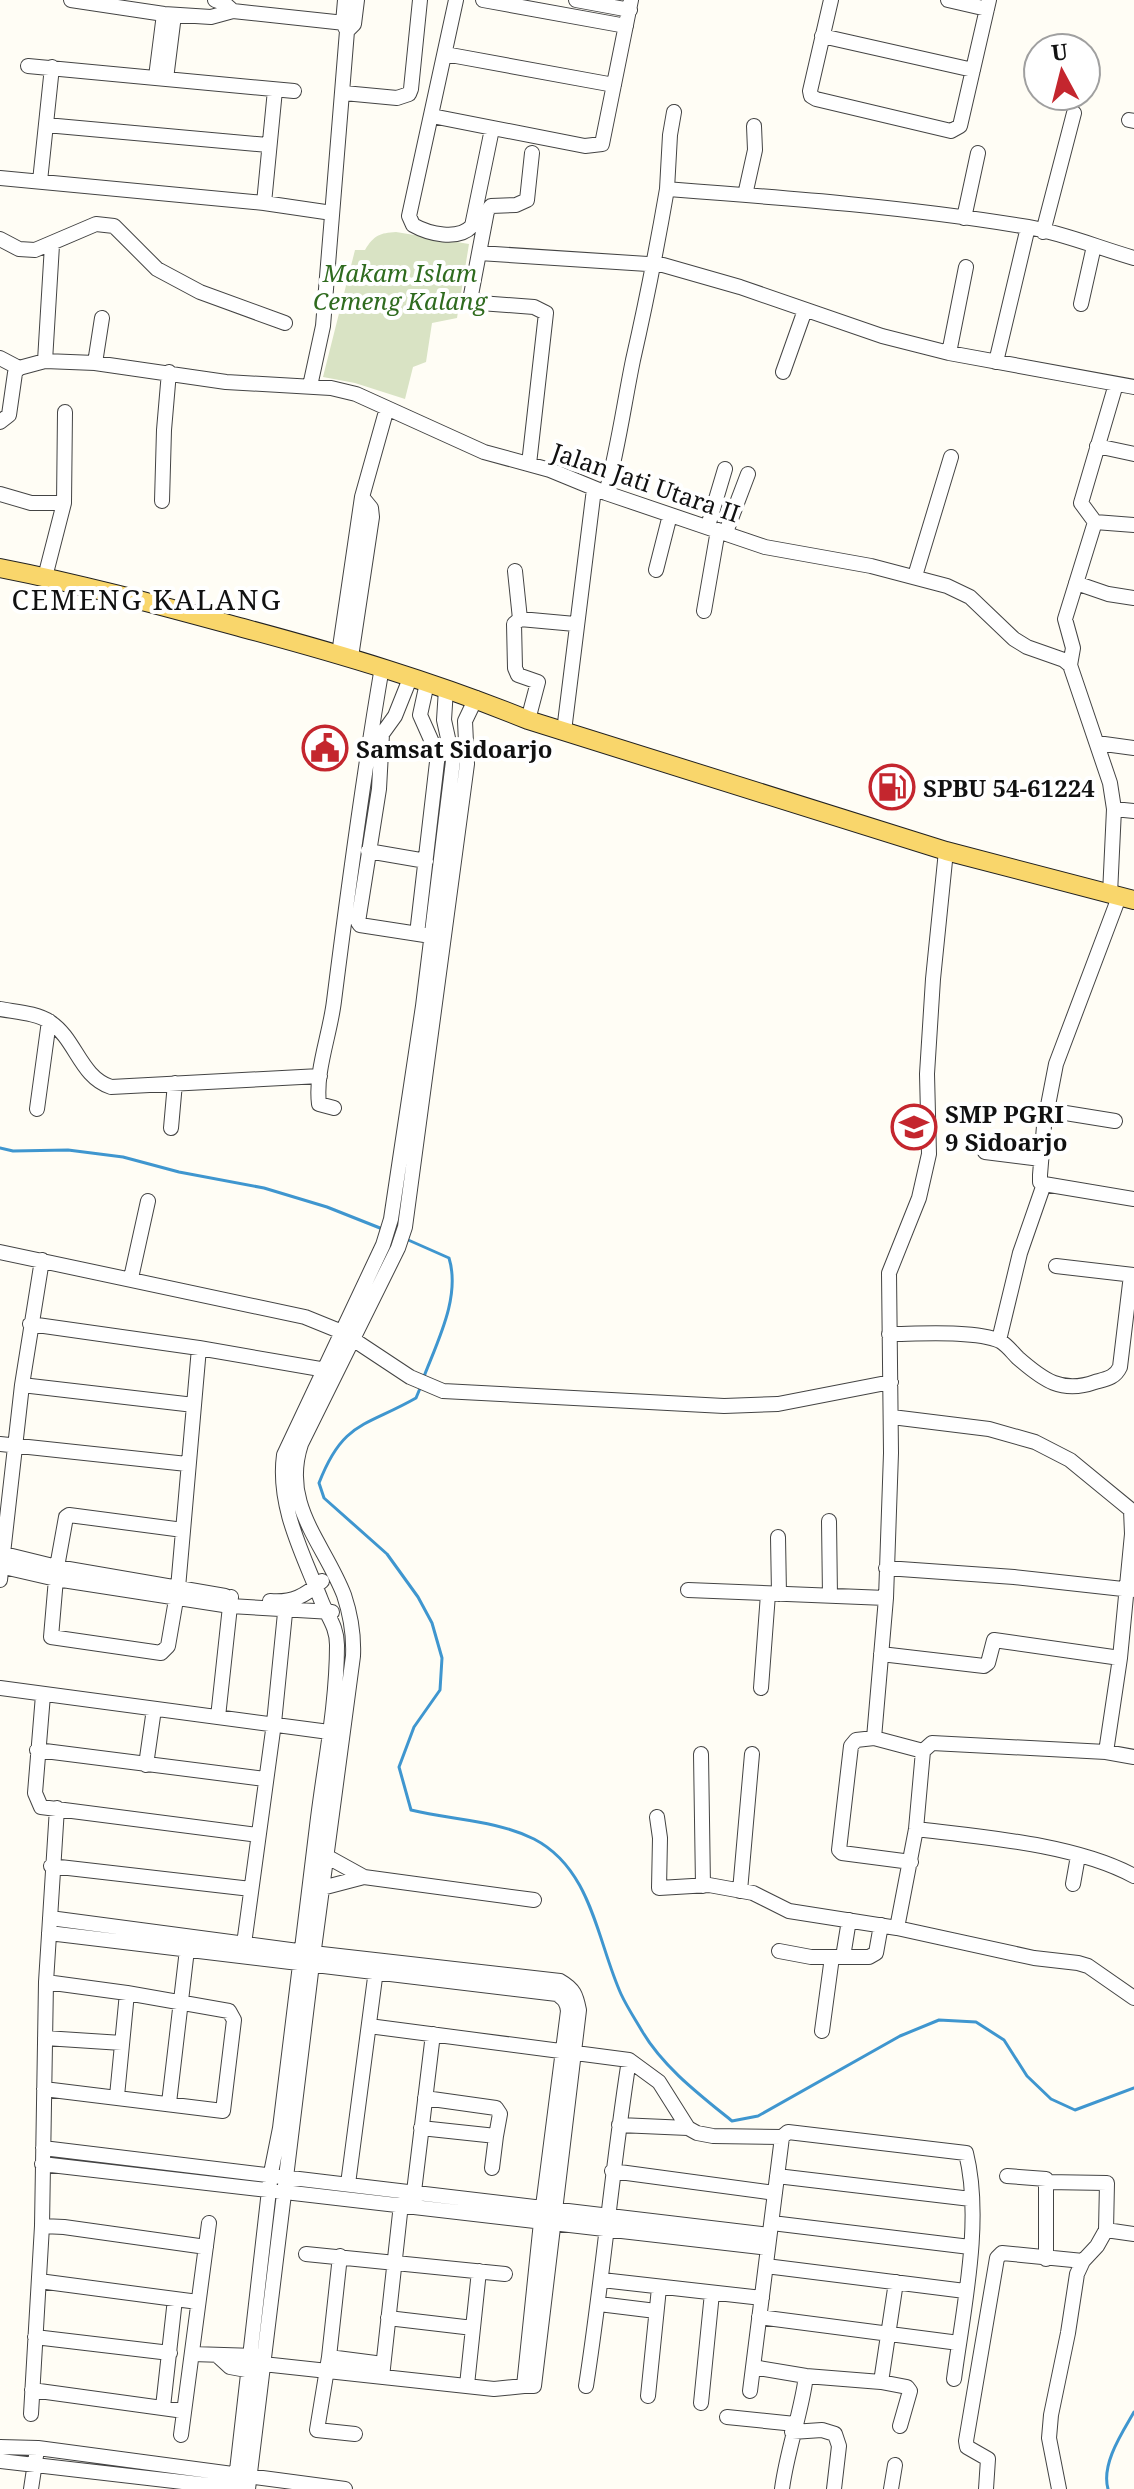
<svg xmlns="http://www.w3.org/2000/svg" width="1134" height="2489" font-family="'Noto Serif',serif">
<style>
.cemetery{fill:#d9e3c4}
.lines{fill:none;stroke-linecap:round;stroke-linejoin:round}
.stream{stroke:#3f96cf;stroke-width:3}
.minor-casing{stroke:#444;stroke-width:16}
.major-casing{stroke:#222;stroke-width:20}
.minor{stroke:#fff;stroke-width:14}
.major{stroke:#f9d66b;stroke-width:18}
.labels{text-anchor:middle;dominant-baseline:central;stroke-width:8;stroke-linejoin:round;paint-order:stroke}
.park-label{font-size:24px;font-style:italic;fill:#2f6b1f;stroke:#fff}
.street-label{font-size:24px;fill:#111;stroke:#fff}
.poi-label{font-size:24px;font-weight:bold;fill:#111;stroke:#fff;text-anchor:start}
.quarter-label{font-size:28px;letter-spacing:2px;fill:#111;stroke:#fff}
</style>
<rect width="100%" height="100%" fill="#fffdf5"/>
<path class="cemetery" d="M396,232L469,244L457,318L432,323L426,362L413,367L405,399L355,383L323,377L355,250H365C374,235 380,233 396,232Z"/>
<g class="lines">
<path class="stream" d="M0,1148L13,1151L68,1150L123,1157L179,1172L264,1188L327,1207L385,1230
M406,1239L449,1258C461,1297 437,1342 423,1379
M421,1386L416,1398C365,1427 343,1421 319,1483L324,1498L387,1554L418,1597L432,1623L442,1658L440,1690L414,1727L399,1767L411,1810C452,1820 496,1820 534,1839C592,1869 597,1941 621,1994C627,2007 635,2019 642,2031C663,2067 700,2095 732,2121L758,2116L900,2036L939,2020L976,2022L1004,2040L1027,2076L1051,2099L1075,2110L1134,2088
M1108,2489C1101,2464 1122,2433 1134,2412"/>
<g class="minor-casing">
<path id="minor" d="M71,0L164,14L211,17L233,11L354,24
M215,0L224,3L233,11
M345,0L343,23L347,31L354,24L357,0
M456,0L409,216L413,225C429,234 458,241 472,226L492,129
M483,0L626,26
M576,0L630,10
M831,0L810,91L811,96L816,99L951,131L960,126L989,0
M948,0L987,9
M822,36L973,70
M445,54L614,85
M28,66L294,91
M156,77L164,14
M166,79L174,15
M344,93L397,98L409,94L411,89L420,0
M674,112L670,135L667,189C787,198 909,207 1028,227C1063,233 1099,248 1134,258
M432,116L585,146L602,144L631,0
M1129,120L1134,121
M46,125L268,145
M0,178L264,203L332,213
M40,181L52,67
M745,195L755,150L754,126
M264,203L275,90
M964,218L978,153
M1043,232L1074,113
M0,239L19,249L35,250L96,224L114,226L157,269L200,292L285,323
M479,253L663,265L740,287L882,336L949,353L1134,387
M1081,304L1094,246
M949,353L966,267
M0,358L19,368
M45,361L52,245
M996,362L1028,227
M95,363L102,318
M783,372L805,310
M310,386L323,326L347,31
M0,422L9,415L15,373L19,368L45,361L95,363L226,382L331,388L356,394L484,452L550,470L606,493L765,547L871,566L947,586L970,597L1014,639L1027,647L1064,660L1070,665L1110,783L1114,809L1110,894
M1097,446L1134,454
M529,464L546,313L534,307L480,303L471,295L487,211L491,206L516,205L527,200L532,153
M606,493C618,449 624,404 633,360C646,303 657,247 667,189
M0,494L31,503H64
M162,501L164,430L169,372
M1095,522L1081,503L1116,384
M708,526L725,469
M726,532L748,474
M656,570L670,515
M515,571L520,619L514,624L515,668L518,675L538,682L528,720
M915,576L951,457
M45,577L64,503L65,412
M1076,583L1108,594L1134,598
M704,611L718,530
M520,619L575,624
M339,654L362,497L387,408
M351,657L372,517L371,508L362,497
M1070,665L1073,648L1065,619L1095,522L1134,525
M411,676L395,716L382,734L379,789L358,922L360,925L431,936
M564,731L594,489
M1097,743L1134,748
M1114,809L1134,811
M368,851L426,861
M417,934L437,762L436,751L420,715L427,683
M0,1009C16,1012 37,1013 50,1022C76,1039 80,1077 111,1087L320,1076
M334,1108L319,1104C315,1071 330,1035 334,1001C348,890 363,778 382,667
M37,1109L49,1021
M1047,1110L1115,1121
M171,1128L175,1083
M985,1152L1041,1159
M1044,1184L1040,1182V1175L1044,1126L1056,1064L1119,897
M1044,1184L1134,1199
M0,1252L305,1317L342,1332L410,1377L443,1391L724,1406L778,1404L891,1382
M1056,1266L1134,1275
M131,1278L148,1201
M30,1324L199,1348L326,1370
M889,1334C917,1334 975,1330 1000,1341C1007,1345 1012,1352 1018,1358C1043,1380 1062,1394 1095,1382C1106,1379 1115,1378 1120,1367L1131,1275
M999,1340L1020,1253L1044,1184
M22,1385L194,1405
M892,1417L989,1429L1035,1442L1070,1460L1131,1510L1132,1534L1120,1658L1106,1752
M0,1444L187,1464
M829,1521L830,1596
M183,1530L69,1515L66,1517L57,1567L51,1637L161,1653L168,1646L178,1588L199,1348
M778,1537L779,1594
M0,1553L57,1567L225,1596
M0,1566L56,1579L230,1606L332,1612
M886,1568L1014,1577L1132,1590
M0,1580L22,1385L42,1260
M688,1590L886,1598
M270,1601C292,1603 305,1596 322,1581
M881,1654L984,1666L988,1663L994,1640L1120,1658
M0,1688L329,1732
M761,1688L768,1594
M43,1695L35,1793L41,1807L258,1835
M218,1717L231,1597
M874,1738L886,1598L891,1453L889,1273L919,1198L929,1154L927,1074L933,979L946,851
M37,1750L265,1779
M923,1751L916,1829L897,1928L1034,1958L1078,1963L1088,1966L1134,1998
M701,1754L703,1886
M146,1765L154,1709
M657,1817L660,1838L659,1888L709,1885L753,1893L789,1911L897,1928
M916,1829C982,1837 1075,1844 1134,1876
M911,1862L842,1853L839,1850L851,1746L856,1740L874,1738L923,1751L932,1743L1106,1752L1134,1757
M51,1866L251,1889
M364,1877L534,1900
M1073,1884L1078,1856
M322,1888L364,1877L326,1856
M740,1891L752,1754
M49,1933L557,1994C564,1999 567,2002 568,2011L541,2222L524,2386H534L579,2010C576,1995 574,1989 560,1981L313,1953L50,1918
M244,1944L274,1723L286,1603
M779,1951L811,1957H869L876,1953L881,1925
M843,1957L849,1920
M369,2026L629,2060L659,2082L688,2128L697,2133L713,2136L782,2137
M822,2031L832,1957
M45,2038L122,2043
M44,2089L223,2111L234,2020L229,2011L127,1993L46,1982
M117,2096L127,1993
M169,2103L188,1941
M619,2125L688,2128
M421,2128L496,2136L500,2114L496,2108L425,2098
M43,2148C285,2176 527,2208 769,2235
M42,2164L768,2248
M492,2168L496,2136
M612,2171L775,2193
M777,2176L971,2199
M1007,2176L1046,2179V2259
M1046,2182L1107,2183L1106,2230L1097,2246L1083,2261L1077,2274L1068,2333L1051,2415L1049,2438L1059,2489
M348,2184L376,1970
M413,2200L433,2034
M772,2223L970,2247
M42,2226L64,2227L206,2247
M1106,2230L1134,2234
M306,2254L505,2274
M340,2256L329,2357L317,2430L355,2434
M766,2266L965,2291
M602,2280L762,2298
M39,2281L198,2302
M599,2304L656,2311
M759,2317L959,2343
M388,2318L473,2328
M35,2337L170,2353
M192,2354L259,2356
M218,2356L230,2367L257,2372
M329,2357L383,2364
M263,2364L494,2389L524,2386
M753,2367L806,2376L881,2382L907,2387L910,2391L900,2426
M382,2377L401,2204
M881,2382L896,2282
M467,2385L479,2271
M586,2386C603,2277 612,2168 629,2060
M32,2390L184,2411
M750,2391L782,2137L788,2132L966,2153C983,2221 963,2310 954,2379
M648,2396L659,2288
M701,2403L712,2293
M163,2407L175,2299
M31,2414L42,2226L46,1982L57,1808
M727,2417L795,2424
M792,2432L822,2430L835,2434L839,2446L834,2489
M181,2435L209,2223
M0,2447L38,2448L345,2489
M0,2461L243,2489
M235,2488L271,2173L280,2128C293,2027 304,1927 317,1826C324,1767 337,1705 337,1645C337,1626 327,1616 321,1600C303,1554 277,1506 284,1455L383,1245L391,1219L423,1006L453,761L444,720L446,689
M31,2489L36,2456
M248,2489L312,1964L353,1656C354,1635 351,1616 344,1595C324,1543 281,1505 301,1444L398,1248L405,1227L467,764L465,721L476,698
M782,2489C787,2450 801,2415 806,2376
M891,2489L895,2465
M986,2489L988,2459L967,2447L966,2441L997,2258L1002,2253L1083,2261"/>
</g>
<g class="major-casing">
<path id="major" d="M0,568C82,584 162,606 243,628C340,654 435,682 528,720L946,851L1134,900"/>
</g>
<use href="#minor" class="minor"/>
<use href="#major" class="major"/>
</g>
<defs>
<g id="civic-ring" transform="scale(2.3)"><circle r="9.5" fill="#fff" stroke="#c4262e" stroke-width="1.5"/><path d="M-.6-6.5H3V-4.5H.6V-3L4-1V1h2V6H-6V1h2V-1L-.6-3ZM-1.2 2.5V6h2.4V2.5Z" fill="#c4262e"/></g>
<g id="fuel-ring" transform="scale(2.3)"><circle r="9.5" fill="#fff" stroke="#c4262e" stroke-width="1.5"/><path d="M-5.5-6h7V0h2V4h1.3V-2.5L3-4.5l.8-.8L6-3V5H2.5V1h-1V6h-7ZM-4.2-4.7v3.2H.2V-4.7Z" fill="#c4262e"/></g>
<g id="school-ring" transform="scale(2.3)"><circle r="9.5" fill="#fff" stroke="#c4262e" stroke-width="1.5"/><path d="M0-5L7-2L0 1L-7-2ZM-4 1L0 2.5L4 1V4Q0 6-4 4Z" fill="#c4262e"/></g>
</defs>
<g fill-rule="evenodd">
<use href="#civic-ring" x="325" y="748"/>
<use href="#fuel-ring" x="892" y="787"/>
<use href="#school-ring" x="914" y="1127"/>
</g>
<g class="labels">
<g class="park-label">
<text x="400" y="272">Makam Islam<tspan x="400" dy="28">Cemeng Kalang</tspan></text>
</g>
<g class="street-label">
<text transform="translate(646 482) rotate(19)">Jalan Jati Utara II</text>
</g>
<g class="poi-label">
<text x="356" y="748">Samsat Sidoarjo</text>
<text x="923" y="787">SPBU 54-61224</text>
<text x="945" y="1113">SMP PGRI<tspan x="945" dy="28">9 Sidoarjo</tspan></text>
</g>
<g class="quarter-label">
<text x="147" y="599">CEMENG KALANG</text>
</g>
</g>
<g transform="translate(1062 72) rotate(353)"><circle r="38" fill="#ffffff" stroke="#a0a0a0" stroke-width="2"/>
<path d="M0-6L14 30L0 20L-14 30Z" fill="#c4262e"/>
<text y="-12" font-size="22" font-weight="bold" text-anchor="middle" fill="#111111">U</text>
</g>
</svg>
